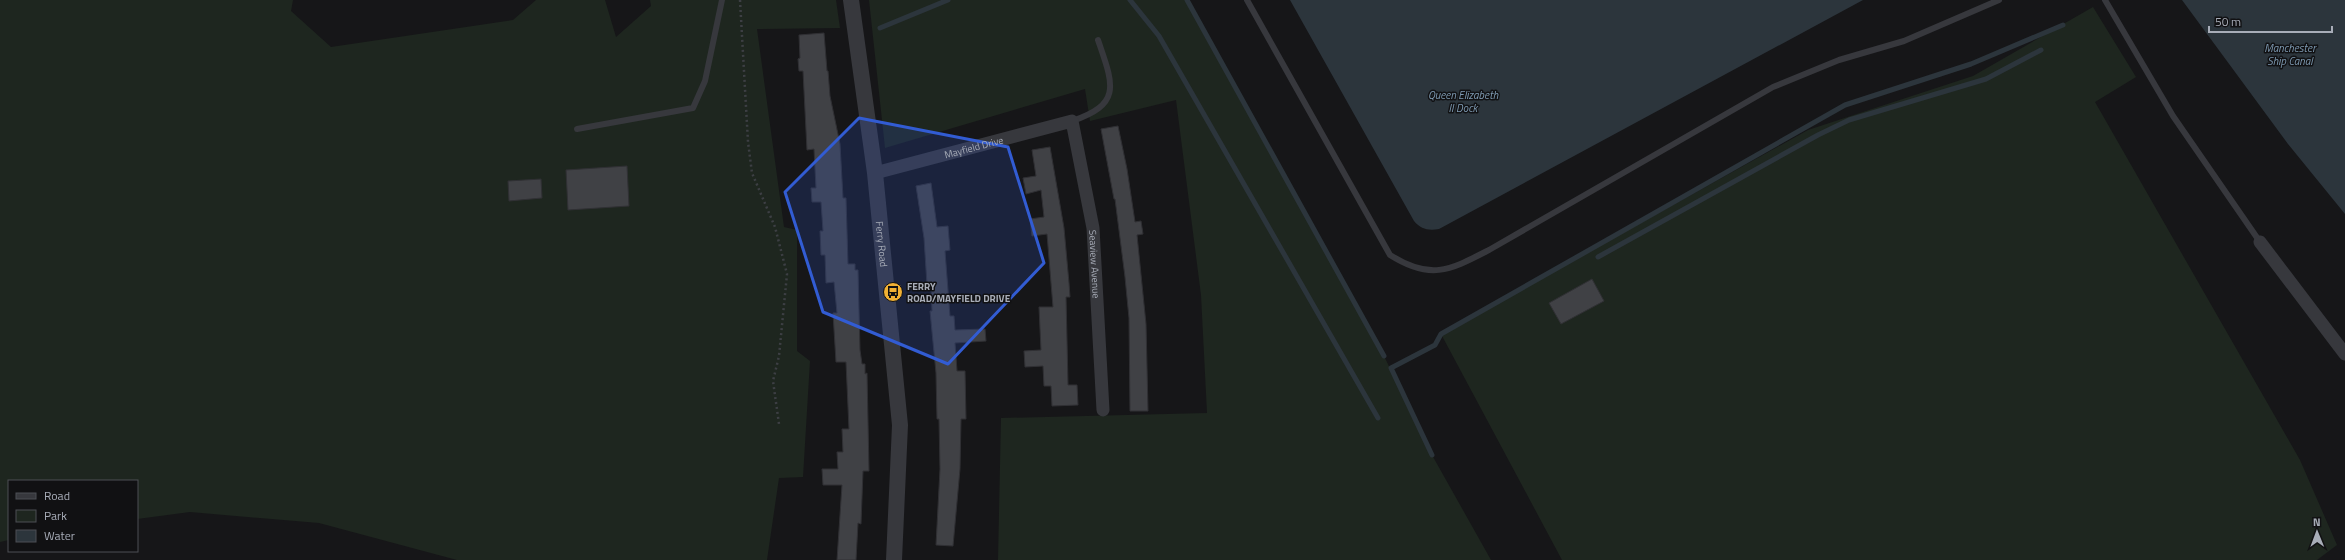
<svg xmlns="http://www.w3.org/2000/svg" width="2345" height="560" font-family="'Titillium Web',sans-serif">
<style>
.green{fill:#1e261f}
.water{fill:#2c353c}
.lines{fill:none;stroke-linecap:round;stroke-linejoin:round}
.stream{stroke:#2c353c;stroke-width:5}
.building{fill:#404145;stroke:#303034}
.path{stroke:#3d3f44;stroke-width:2.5;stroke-dasharray:2 3;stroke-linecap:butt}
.service{stroke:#37383d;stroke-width:6}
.minor{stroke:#37383d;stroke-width:13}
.tertiary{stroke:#37383d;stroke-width:16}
.marked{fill:#325cd3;fill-opacity:0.2;stroke:#325cd3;stroke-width:3;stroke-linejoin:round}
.labels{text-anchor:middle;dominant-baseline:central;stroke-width:3;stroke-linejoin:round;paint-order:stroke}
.street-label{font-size:10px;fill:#a8adb8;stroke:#111113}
.poi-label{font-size:10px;font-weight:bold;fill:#a8adb8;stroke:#111113;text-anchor:start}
.water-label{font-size:11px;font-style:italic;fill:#7f9bb3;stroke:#111113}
</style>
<rect width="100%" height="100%" fill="#161618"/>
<path class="green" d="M0,0H293L291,11L331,47L513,20L536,0H605L616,37L651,6L650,0H836L840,28L757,29L784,227L797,230V351L810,361L803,477L779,478L767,560H457L319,523L190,512L137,519V481H9V540L0,542Z
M869,0H1187L1384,356L1432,455L1491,560H998L1001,418L1207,413L1201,295L1176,100L1090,121L1085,89L885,148Z
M2093,7L2136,77L2095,102L2300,460L2337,545L2317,560H1562L1441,334L1808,130L1973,76Z"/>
<path class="water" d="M1290,0H1863L1439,229C1428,231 1421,229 1414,221Z
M2182,0H2345V214L2288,144Z"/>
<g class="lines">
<path class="stream" d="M1130,0L1159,36L1378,418
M1187,0L1384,356
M880,28L948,0
M1598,257L1818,135L1849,120L1986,79L2041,50
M1432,455L1391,368L1435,345L1441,334L1845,105L1971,64L2063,25"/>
</g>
<path class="building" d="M824,33L827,71H828L830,96L840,144L843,198H846L848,264H855V270H858L860,350L862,364H865V374L867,373L869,471H863L861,524L858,523L856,560H837L842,485H823L822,469H838L837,452H843L842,429H849L846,362H836L833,313H837L834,282L826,283L825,255H821L820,231H823L821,202H812L811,188H816L814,149L807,150L803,71H799L798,59L800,58L799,35Z
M1118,126L1127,169L1135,222L1141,221L1143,234L1137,235L1146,324L1148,411H1130L1129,318L1125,277L1115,199H1114L1101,129Z
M1050,147L1064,228L1069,283L1070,297H1066L1068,385H1077L1078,405L1052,406L1051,386H1044L1043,366L1025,367L1024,351L1041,350L1039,307H1053L1047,234L1032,236L1030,219L1044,217L1041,190L1026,194L1023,178L1036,176L1032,150Z
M627,166L629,206L568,210L566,170Z
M541,179L542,198L509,201L508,181Z
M931,183L937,227L948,226L950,250L945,251L950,316H954L955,330L985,329L986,341L955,343L957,371H965L966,419H961L960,469L953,546L936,545L940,469L939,419H937L936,373L930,311H932L931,285H927L924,238L916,186Z
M1592,279L1604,301L1561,324L1549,303Z"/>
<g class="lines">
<path class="path" d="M740,0L748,142L752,173L775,227L787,274L779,356L773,381L779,424"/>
<path class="service" d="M1247,0L1390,255C1431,281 1450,270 1489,250L1773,87L1839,60L1904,41L1999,0
M2105,0L2173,116L2260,242
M1072,121C1123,104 1113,84 1098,40
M577,129L693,108L705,81L722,0"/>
<g class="minor">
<path id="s1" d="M875,173L1072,121L1093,228L1103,410"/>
<path d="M2260,242L2345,354"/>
</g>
<path class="tertiary" id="s2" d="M851,0L875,173L900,425L894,560"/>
</g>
<path class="marked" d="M859,118L1008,147L1044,263L948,364L823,312L785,192Z"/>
<defs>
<g id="bus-disc" transform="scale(1)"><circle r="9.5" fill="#f2b134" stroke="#111113"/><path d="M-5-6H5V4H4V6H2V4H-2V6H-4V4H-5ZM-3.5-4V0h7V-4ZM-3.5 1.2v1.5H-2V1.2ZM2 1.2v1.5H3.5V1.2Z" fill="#111"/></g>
</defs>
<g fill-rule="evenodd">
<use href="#bus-disc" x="893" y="292"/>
</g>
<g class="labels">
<g class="street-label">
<text stroke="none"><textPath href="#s1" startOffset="102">Mayfield Drive</textPath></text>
<text stroke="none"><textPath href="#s2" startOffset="246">Ferry Road</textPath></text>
<text stroke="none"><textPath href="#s1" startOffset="349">Seaview Avenue</textPath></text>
</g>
<g class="poi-label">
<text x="907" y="286">FERRY<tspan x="907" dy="12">ROAD/MAYFIELD DRIVE</tspan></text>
</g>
<g class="water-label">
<text x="2290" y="48">Manchester<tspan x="2290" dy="13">Ship Canal</tspan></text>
<text x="1463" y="95">Queen Elizabeth<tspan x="1463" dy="13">II Dock</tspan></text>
</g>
</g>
<rect x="8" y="480" width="130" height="72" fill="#111113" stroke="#4d4f55"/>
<rect x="16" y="493" width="20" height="6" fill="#37383d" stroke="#4d4f55"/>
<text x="44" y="500" font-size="12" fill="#a8adb8">Road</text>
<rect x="16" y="510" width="20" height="12" fill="#1e261f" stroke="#4d4f55"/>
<text x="44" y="520" font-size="12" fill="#a8adb8">Park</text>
<rect x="16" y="530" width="20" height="12" fill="#2c353c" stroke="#4d4f55"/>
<text x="44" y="540" font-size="12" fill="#a8adb8">Water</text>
<g transform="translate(2317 532) rotate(359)" stroke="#111113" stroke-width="3" paint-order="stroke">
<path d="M0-3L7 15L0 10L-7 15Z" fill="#a8adb8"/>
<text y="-6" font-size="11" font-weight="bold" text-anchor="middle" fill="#a8adb8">N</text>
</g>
<path d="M2209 26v6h123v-6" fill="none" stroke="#a8adb8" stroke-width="2"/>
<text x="2215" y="26" font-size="12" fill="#a8adb8" stroke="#111113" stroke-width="3" paint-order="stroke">50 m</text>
</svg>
